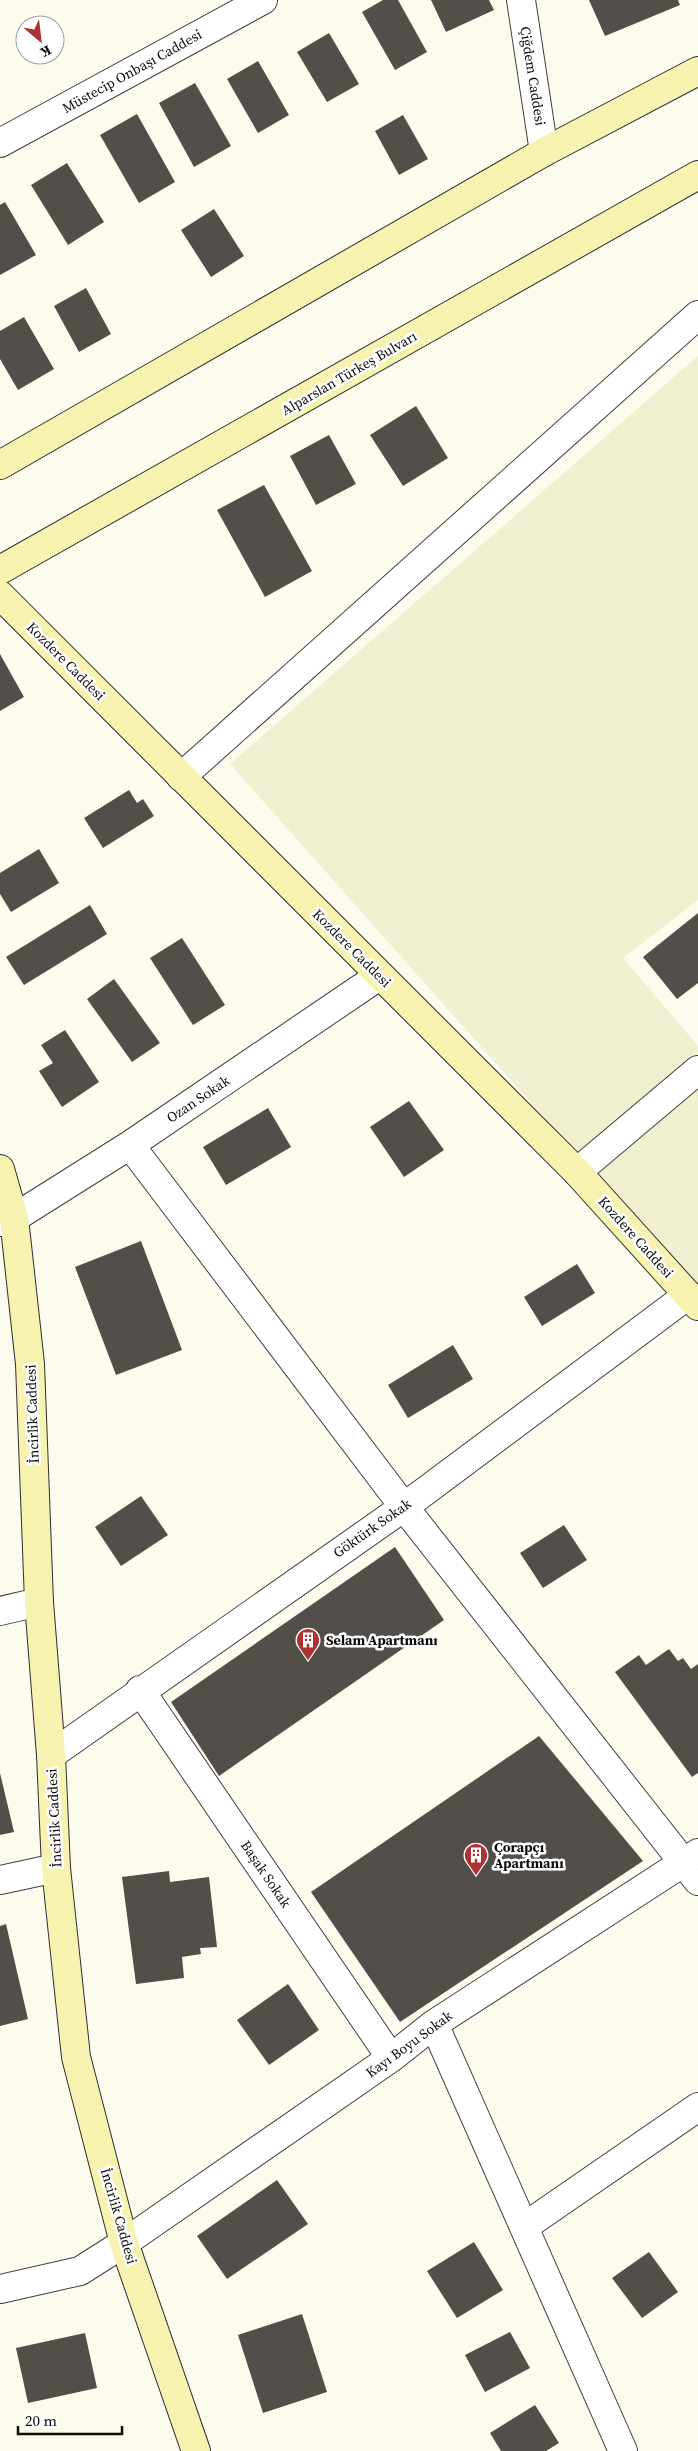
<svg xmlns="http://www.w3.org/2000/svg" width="698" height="2451" font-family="'Source Serif 4',serif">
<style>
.farmland{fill:#f0efd0}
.building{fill:#534e4a}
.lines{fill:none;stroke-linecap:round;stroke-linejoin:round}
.street-casing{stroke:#3f3f3f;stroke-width:30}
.secondary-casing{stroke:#2e2e2e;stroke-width:30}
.street{stroke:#fff;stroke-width:28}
.secondary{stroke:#f6f2af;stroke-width:28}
.labels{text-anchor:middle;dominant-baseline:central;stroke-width:5;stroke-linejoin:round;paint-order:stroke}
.street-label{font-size:14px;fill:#0c0c0c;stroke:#fff}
.poi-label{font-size:14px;font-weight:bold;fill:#0c0c0c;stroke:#fff;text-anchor:start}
</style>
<rect width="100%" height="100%" fill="#fdfbed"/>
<path class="farmland" d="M698,356V900L623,958L698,1046V1291L230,764Z"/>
<path class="building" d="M383,0H398L427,52L395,70L362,12Z
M431,0H489L494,10L446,32Z
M589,0H678L680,5L605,36Z
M329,33L359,84L327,102L297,52Z
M258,61L289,115L258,133L227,79Z
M195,83L231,146L194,167L159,103Z
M137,114L175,182L139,203L100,135Z
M403,115L428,159L399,175L375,131Z
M67,163L104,222L68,245L31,185Z
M5,202L36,255L0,275V205Z
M214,209L244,256L211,277L181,230Z
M86,288L111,334L79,352L54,306Z
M24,317L54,369L18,390L0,359V331Z
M416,406L448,458L403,486L370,435Z
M329,435L356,484L316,505L290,456Z
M264,485L312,571L265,597L217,510Z
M0,654L24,697L0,711Z
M129,790L137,803L143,799L154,816L103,848L84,818Z
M39,849L59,883L11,912L0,894V873Z
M90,905L107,934L24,985L6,957Z
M698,913V983L677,999L643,957Z
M182,938L225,1005L193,1025L150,958Z
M114,979L160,1043L132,1062L87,999Z
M65,1030L99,1082L62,1107L39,1071L53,1063L41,1045Z
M409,1101L444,1150L404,1177L370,1127Z
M268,1108L291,1147L226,1185L203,1147Z
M141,1241L182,1350L116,1375L75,1267Z
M577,1264L595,1293L542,1326L524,1297Z
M453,1345L473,1379L408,1418L388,1385Z
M141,1496L168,1535L121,1566L95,1527Z
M564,1525L587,1560L543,1588L520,1553Z
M395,1547L444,1620L219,1776L171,1702Z
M669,1649L678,1661L683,1658L691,1669L698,1664V1773L692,1777L615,1672L639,1655L646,1665Z
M539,1736L643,1861L400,2022L311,1892Z
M0,1773L14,1832L0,1835Z
M169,1871L170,1882L209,1877L217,1947L200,1948L201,1954L182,1957L184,1978L136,1984L122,1877Z
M6,1924L28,2019L0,2026V1926Z
M288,1984L319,2030L269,2065L237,2020Z
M277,2180L308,2224L227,2279L197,2236Z
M474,2242L503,2290L457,2318L427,2271Z
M649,2252L678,2292L642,2318L612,2278Z
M302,2314L327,2392L263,2413L238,2335Z
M510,2332L530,2368L485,2392L465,2355Z
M85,2333L97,2388L28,2403L16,2348Z
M535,2405L559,2443L546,2451H501L490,2433Z"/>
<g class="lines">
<g class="street-casing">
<path id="street" d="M521,0L544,152
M0,143L263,0
M181,777L698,315
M130,1145L404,1507L698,1881
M577,1172L698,1070
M0,1222L14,1218L130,1145L379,976
M0,1611L39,1602
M140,1690L391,2058
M51,1755L404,1507L688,1295
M0,1880L56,1868
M434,2024L623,2451
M524,2227L698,2107
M0,2289L80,2271L124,2243L391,2058L434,2024L698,1853"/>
</g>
<g class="secondary-casing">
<path id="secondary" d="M0,465L544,152L698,71
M0,570L698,175
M0,595L577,1172L698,1306
M0,1169L14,1218L30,1364L39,1602L51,1755L56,1868L76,2057L124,2243L196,2451"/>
</g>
<use href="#street" class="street"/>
<use href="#secondary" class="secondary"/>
</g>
<defs>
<g id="building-pin" transform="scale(1.25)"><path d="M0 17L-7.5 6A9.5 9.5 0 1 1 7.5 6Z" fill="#ac3333" stroke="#fff"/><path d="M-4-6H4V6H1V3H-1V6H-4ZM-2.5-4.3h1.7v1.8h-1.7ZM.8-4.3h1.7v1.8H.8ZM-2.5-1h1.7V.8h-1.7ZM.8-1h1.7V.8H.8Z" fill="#fff"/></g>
</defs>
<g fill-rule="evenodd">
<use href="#building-pin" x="308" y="1640"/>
<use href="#building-pin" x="476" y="1855"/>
</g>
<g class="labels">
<g class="street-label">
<text transform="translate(132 71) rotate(-29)">Müstecip Onbaşı Caddesi</text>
<text transform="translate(533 76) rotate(81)">Çiğdem Caddesi</text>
<text transform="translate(349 373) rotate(-30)">Alparslan Türkeş Bulvarı</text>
<text transform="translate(66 661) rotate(45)">Kozdere Caddesi</text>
<text transform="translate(352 948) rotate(45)">Kozdere Caddesi</text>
<text transform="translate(198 1099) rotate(-34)">Ozan Sokak</text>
<text transform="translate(636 1237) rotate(48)">Kozdere Caddesi</text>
<text transform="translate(32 1414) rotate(-92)">İncirlik Caddesi</text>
<text transform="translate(372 1528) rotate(-35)">Göktürk Sokak</text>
<text transform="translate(54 1818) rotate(-93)">İncirlik Caddesi</text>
<text transform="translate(266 1874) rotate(56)">Başak Sokak</text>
<text transform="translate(409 2044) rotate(-36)">Kayı Boyu Sokak</text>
<text transform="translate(119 2216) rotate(74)">İncirlik Caddesi</text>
</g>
<g class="poi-label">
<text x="326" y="1640">Selam Apartmanı</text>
<text x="494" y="1847">Çorapçı<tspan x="494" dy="16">Apartmanı</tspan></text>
</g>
</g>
<g transform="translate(40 40) rotate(152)"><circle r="24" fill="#ffffff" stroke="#9e9e9e"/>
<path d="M0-4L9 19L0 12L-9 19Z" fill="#ac3333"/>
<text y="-8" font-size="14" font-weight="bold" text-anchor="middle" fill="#0c0c0c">K</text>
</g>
<path d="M18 2426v8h104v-8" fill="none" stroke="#0c0c0c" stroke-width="2.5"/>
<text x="25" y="2426" font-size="15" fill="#0c0c0c" stroke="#ffffff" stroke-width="4" paint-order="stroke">20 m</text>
</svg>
